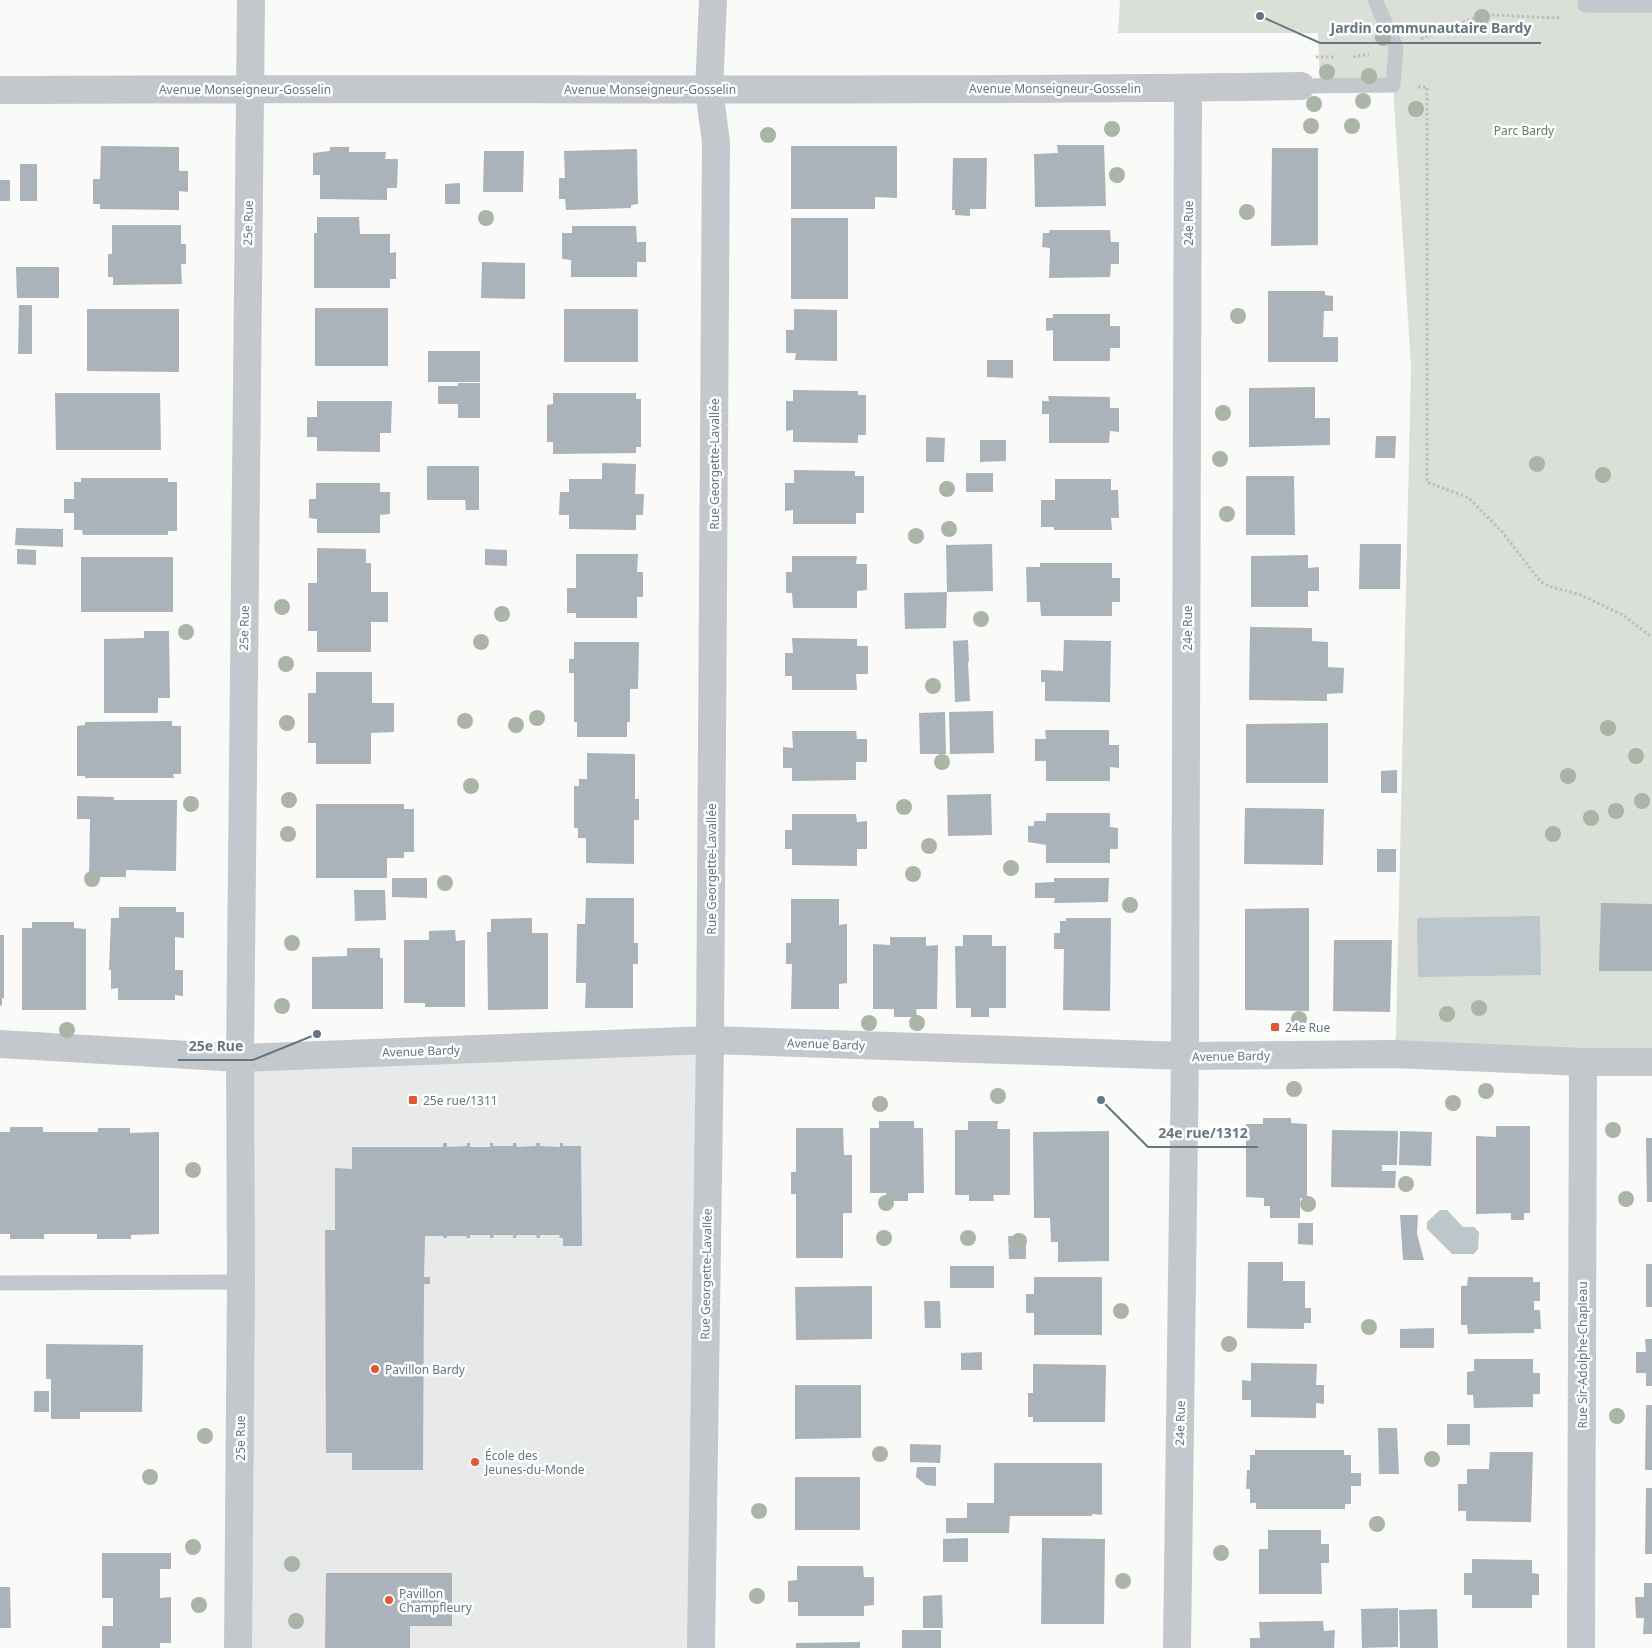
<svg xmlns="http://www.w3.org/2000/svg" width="1652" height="1648" font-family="'Noto Sans',sans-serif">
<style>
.built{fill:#e8e9e9}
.green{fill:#dadfd7}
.water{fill:#bbc7cb}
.building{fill:#aab3b9}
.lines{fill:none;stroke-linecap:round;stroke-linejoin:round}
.path{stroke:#bbbfc2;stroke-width:3;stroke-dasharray:2.5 2.5;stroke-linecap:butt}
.service{stroke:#c3c8cc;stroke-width:15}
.minor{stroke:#c3c8cc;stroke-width:28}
.tree{fill:#aab4a7}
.poi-dot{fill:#e4572e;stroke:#fff;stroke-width:2}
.labels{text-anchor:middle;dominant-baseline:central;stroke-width:5;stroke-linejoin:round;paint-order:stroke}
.street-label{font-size:12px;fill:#657683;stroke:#fff}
.park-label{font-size:12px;fill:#687a64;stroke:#fff}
.poi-label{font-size:12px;fill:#657683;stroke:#fff;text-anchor:start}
.leader{fill:none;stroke:#657683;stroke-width:2}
.callout-dot{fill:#657683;stroke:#fff;stroke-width:2}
.callout-label{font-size:14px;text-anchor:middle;font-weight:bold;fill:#657683;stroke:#fff;stroke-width:5;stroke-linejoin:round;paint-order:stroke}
</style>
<rect width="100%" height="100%" fill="#fafaf8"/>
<path class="built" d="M710,1040L701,1648H243L240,1058Z"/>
<path class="green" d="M1120,0H1652V1062L1392,1054L1396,1035L1411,366L1393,86H1320L1318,33H1118Z"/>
<path class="water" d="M1540,916L1541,975L1418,977L1417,918Z
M1440,1210H1447L1463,1227H1474L1479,1232L1478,1249L1474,1254H1452L1427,1229V1222Z"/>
<path class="building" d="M1057,145H1104L1106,206L1035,207L1034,154L1058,153Z
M101,146L179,147V171H188V192L179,191V210L100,209V204H93V179H100Z
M791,146H897V198L875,197V209H791Z
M330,147H349V152H386L385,159H398L397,188H387V200L320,199V175H313V153L330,151Z
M1272,148H1318V245L1271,246Z
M637,149L638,204L631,205V208L566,210L565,199H559V178H565L564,151Z
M484,151H524L523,192H483Z
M953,158H987L986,209H970V216L955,215V210H952Z
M20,164H37V201H20Z
M0,180H10V201H0Z
M460,183V204H445V184Z
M317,217H359L360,234H390V253L396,252V279H390V288H314V233H317Z
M791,218H848V299H791Z
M112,225H181V244H186V264H181L182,284L113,285V277H108V254H112Z
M572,226H636L637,242H646V262H637V277H571V260L562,259V233H572Z
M1050,230H1110L1111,242H1119V264H1111L1110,277L1049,278L1050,248L1042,247L1043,233H1049Z
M482,262L525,263V299L481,298Z
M16,267H59V298H17Z
M1268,291H1325V295L1333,296V311H1324L1323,337H1338V362H1268Z
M19,305H32V354H18Z
M315,308H388V366H315Z
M87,309H179V372L87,371Z
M564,309H638V362H564Z
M794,309L837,310V361L795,360L796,353H786V330H794Z
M1053,314H1110V326H1120V348H1110V361H1053V330L1046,331V318H1053Z
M428,351H480V382H428Z
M987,360H1013V378L987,377Z
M458,383H480V418H458V404H438V386H458Z
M1315,387V418H1330V445L1249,447V388Z
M793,390L858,391V395H866V435H858V443L793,442V430L786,431V401H793Z
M55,393H160L161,450H56Z
M553,393H636V399H641V447H636V453L553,454V442H547V405L553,404Z
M1048,396L1110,397V408H1119V432L1110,431L1109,443H1049V414H1042V401H1049Z
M317,401H392L391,433H380V452L317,451V437H307V417H317Z
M1376,436H1396L1395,458H1375Z
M926,437L945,438L944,462H926Z
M980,440H1006V461L980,462Z
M602,463L636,464L635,494H644L643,515H636V530L569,529V515H559L560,492H569V479H602Z
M427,466H479V510H466L465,500H427Z
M794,470L855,471V476H864V513H856V524H793V510L785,511V483H794Z
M966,473H993V492H966Z
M1246,476H1294L1295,535H1246Z
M81,478H168V482H177V531H168V535H83L82,530H74V513H64V499H74V482H81Z
M1055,479H1111V490H1118L1119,518H1111L1112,530H1054V527H1041V500H1055Z
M316,483H380V492H390V514L380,515V533H317V519L309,518V499H316Z
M16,528L63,529V547L15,545Z
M992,544L993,591L947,592L946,545Z
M1360,544H1401L1400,589H1359Z
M317,548L366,549V563H371V592H388V622H371V652H317V631H308V583H317Z
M17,549L36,550V565L17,564Z
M485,549L507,550V566L485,565Z
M576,554H638L637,572H643V597H637V618H576V613H567V588H576Z
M1308,555V568L1319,567V591H1308V607H1251V556Z
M792,556H857L856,564H867V590L857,591V608H793L792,593H786V572H792Z
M81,557H173V612H81Z
M1040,563H1112V578H1120V602H1112V616H1041L1040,602H1027L1026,567H1040Z
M947,592L946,628L905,629L904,593Z
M1250,627L1312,628V641L1328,642V667L1344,668L1343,693L1327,694V701L1249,700Z
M144,631H169L170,698H158V713H104V639L144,638Z
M792,638L857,639V646H868V674H856L857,690H792V676H785V653H793Z
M968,640L969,662H968L970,701L955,702L953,641Z
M1064,640L1111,641L1110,702L1045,701V682H1041V670L1063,671Z
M574,642H639L638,689H630V722H627V737H577V722H574V673H569V659H574Z
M316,672H372V703H394V732L371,733V764H316V743H308V693H316Z
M993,711L994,753L950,754L949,712Z
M945,712L946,754H920L919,713Z
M172,721V726H181V774H173L174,778H85V776H77V726L85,725V722Z
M1328,723V783H1246V724Z
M1045,730H1109V745H1119V768L1110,767V781H1046V761H1035V739H1046Z
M792,731H856L857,739H867V762H856V780L792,781V768H783V747L793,748Z
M587,753L635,754V799H639V820H634V864L586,863V838H578V828H574V786H579V779H587Z
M1397,770V793H1381V771Z
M991,794L992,835L948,836L947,795Z
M77,796L114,797V800H177L176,871L126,870V877H89L90,819H77Z
M316,804H404V809H414V852H404V858H387V878H316Z
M1245,808L1324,809L1323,865L1244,864Z
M1046,813H1110V827L1118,828V849H1110V863H1046V845L1028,842V826H1034V821H1046Z
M792,814H856L857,822L867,821V849H857V866L792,865V849H785V830H792Z
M1377,849H1396V872H1377Z
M392,878H427V898L392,897Z
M1054,878H1109L1108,902L1054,903L1055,898H1035V883L1054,882Z
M354,890H385L386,920L355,921Z
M586,898H634V943H638V964H633V1008H585L586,983H576L577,924H585Z
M791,899H839V925L847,924V983L839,984V1009H791L792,964H786V943H791Z
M1601,903L1652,904V971H1599Z
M119,907H176V912H184V938L175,937V970H183V996L175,995V1000H118V988L111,989V970H109L111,918H119Z
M1309,908V1011L1245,1010V909Z
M532,918V933H548V1009L488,1010L487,932H491V919Z
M1066,918H1111L1110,1011L1063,1010L1064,949H1054V933H1060V921H1066Z
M32,922H74V928L86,929V1010H22V928H32Z
M455,930L456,941L465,940V1007H425V1003H404V940H429V931Z
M0,935H4V998H2V1005L0,1006Z
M963,935H992V946H1006V1008H989V1017H971V1008H956L955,946H963Z
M890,937H926V946L938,945L937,1009H916L917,1017H894V1009H873V944L890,945Z
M1334,940H1392L1390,1012L1333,1011Z
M347,948H380V958H383V1009H312V957L347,956Z
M1263,1118H1291V1123L1307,1124V1198H1300V1218H1270V1206H1264V1198L1246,1197V1124H1263Z
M879,1121H914V1128H923L924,1193H908V1201H887L886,1193H870V1128H879Z
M968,1121H998L997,1129H1010V1195H993L994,1201H969V1195H955V1130H968Z
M1496,1126H1530V1213H1524V1220H1511V1213L1476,1214V1136L1496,1137Z
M10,1127H43V1132H98V1128H130V1133L159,1132V1234L131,1235V1239H97V1234H44V1239H10V1234H0V1132H10Z
M796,1128H843L844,1155H852V1213H843V1258H796V1194H791V1172H796Z
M1332,1130L1398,1131L1397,1165H1382V1171H1396L1395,1188L1331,1187Z
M1109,1131V1261L1058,1262V1242H1051L1050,1218H1034L1033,1132Z
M1400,1131L1432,1132L1431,1166L1399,1165Z
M1646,1138H1652V1202H1647Z
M443,1143H447V1147L467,1146V1143H470V1147H490V1143H493V1146H513V1143H516L517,1147L536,1146V1143H540V1146L560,1147V1143H563V1146H581L582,1246H563V1238H559L560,1235H540V1238H537L536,1235H517L516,1238H513V1235H494L493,1238H490V1235H470V1238H466L467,1236H447V1238H443V1236H425L424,1277H430V1284H424L423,1470H352V1453H326L325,1230H335V1168L352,1169V1147H443Z
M1400,1215H1418L1417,1234L1424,1260H1403Z
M1298,1223H1313V1245L1298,1244Z
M1008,1236H1026V1259H1009Z
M1248,1262H1283V1281H1305V1308H1311V1323H1304V1329L1247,1328Z
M1646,1264H1652V1307H1646Z
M950,1266H994V1288H950Z
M1034,1277H1102V1335H1034V1313H1026V1294H1034Z
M1468,1277H1533V1282H1540V1301H1534V1310H1540L1541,1329H1534V1333L1468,1334L1467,1325H1461V1286H1467Z
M872,1286V1339L796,1340L795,1287Z
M924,1301H940L941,1328H925Z
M1434,1328V1348H1400V1329Z
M1645,1339H1652V1386H1646V1373H1636V1352H1646Z
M46,1344L143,1345L142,1412H80V1419H51V1379H46Z
M982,1352V1370H961V1353Z
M1474,1359H1533V1373H1540V1394H1533V1407L1474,1408L1473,1395H1467V1372L1474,1371Z
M1251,1363L1317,1364L1316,1385H1324V1404L1316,1403V1418L1251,1417V1400H1242V1380L1251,1381Z
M1033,1364L1106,1365L1105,1422H1033V1417H1028V1393H1033Z
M795,1385H861V1438L795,1439Z
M34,1391H49V1412H34Z
M1646,1405H1652V1470H1645Z
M1447,1424H1470V1445H1447Z
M1378,1428H1397L1399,1474H1379Z
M910,1444L941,1445L940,1463L910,1462Z
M1255,1450H1344V1455H1351V1473H1361V1486H1351V1504H1345V1509H1256V1503H1250V1489H1246L1247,1470H1250V1455H1255Z
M1490,1452H1533L1531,1522L1466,1521V1511H1458V1484H1467V1469H1489Z
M994,1463H1102V1515L1092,1514V1516H1010L1009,1533H946V1518H967V1503H994Z
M917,1467H936V1486L926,1485L916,1477Z
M795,1477H860V1530H795Z
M1646,1488H1652V1554H1645Z
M1268,1530H1321V1544H1329V1563H1321L1322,1594H1259V1549H1268Z
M968,1538V1562H943V1539Z
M1042,1538L1105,1539L1104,1624H1041Z
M102,1553H171V1569H160V1598L171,1597V1643H160V1648H102V1626H113V1598H102Z
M1472,1559L1532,1560V1573L1539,1574V1595H1532V1608H1472V1595H1464V1573H1472Z
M797,1566H863L864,1577H874V1605L864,1606V1616H798V1602H788V1581L797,1580Z
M326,1573H452V1626H410V1648H325Z
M1644,1583H1652V1634H1643L1644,1618H1636L1635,1597H1644Z
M0,1587H10L11,1628H0Z
M942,1595L943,1628H923V1596Z
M1398,1608V1647L1362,1648L1361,1609Z
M1437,1609L1438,1648H1400L1399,1610Z
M1323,1621L1324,1631L1335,1630L1334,1648H1250V1638H1260L1259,1622Z
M902,1630H941V1648H902Z
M860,1642V1648H796V1643Z"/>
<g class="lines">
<path class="path" d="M1421,39L1471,19L1494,15L1557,18L1562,16
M1316,57H1335
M1353,57L1369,54
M1418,87H1427V482L1469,498L1503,533L1541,582L1551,587L1581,595L1623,615L1652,637"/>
<path class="service" d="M1586,0L1585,5H1652
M1301,86L1393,85L1396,47L1375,0
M0,1283L241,1282"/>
<path class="minor" d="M0,90C434,87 867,93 1301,86
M0,1044L240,1058L710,1040L1185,1056L1392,1054L1583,1062H1652
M238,1648L241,1282L240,1058L251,0
M701,1648L710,1040L716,142L709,90L713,0
M1177,1648L1185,1056L1188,88
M1581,1648L1583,1062"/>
</g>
<g class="tree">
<circle cx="1482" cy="17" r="8"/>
<circle cx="1383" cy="38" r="8"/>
<circle cx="1327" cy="72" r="8"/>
<circle cx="1369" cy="76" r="8"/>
<circle cx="1363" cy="101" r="8"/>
<circle cx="1314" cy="104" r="8"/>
<circle cx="1416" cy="109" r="8"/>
<circle cx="1311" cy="126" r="8"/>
<circle cx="1352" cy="126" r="8"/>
<circle cx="1112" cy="129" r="8"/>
<circle cx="768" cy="135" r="8"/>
<circle cx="1117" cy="175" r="8"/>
<circle cx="1247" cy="212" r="8"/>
<circle cx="486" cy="218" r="8"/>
<circle cx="1238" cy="316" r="8"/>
<circle cx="1223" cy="413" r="8"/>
<circle cx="1220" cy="459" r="8"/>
<circle cx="1537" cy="464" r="8"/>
<circle cx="1603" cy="475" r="8"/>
<circle cx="947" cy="489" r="8"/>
<circle cx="1227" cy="514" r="8"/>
<circle cx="949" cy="529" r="8"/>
<circle cx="916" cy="536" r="8"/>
<circle cx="282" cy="607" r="8"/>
<circle cx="502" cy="614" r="8"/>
<circle cx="981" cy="619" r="8"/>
<circle cx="186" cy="632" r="8"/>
<circle cx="481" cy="642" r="8"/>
<circle cx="286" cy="664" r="8"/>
<circle cx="933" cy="686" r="8"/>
<circle cx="537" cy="718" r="8"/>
<circle cx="465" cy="721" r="8"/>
<circle cx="287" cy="723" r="8"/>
<circle cx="516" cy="725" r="8"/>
<circle cx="1608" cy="728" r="8"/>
<circle cx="1636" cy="756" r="8"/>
<circle cx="942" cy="762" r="8"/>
<circle cx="1568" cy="776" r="8"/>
<circle cx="471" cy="786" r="8"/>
<circle cx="289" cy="800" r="8"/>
<circle cx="1642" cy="801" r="8"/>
<circle cx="191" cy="804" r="8"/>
<circle cx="904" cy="807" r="8"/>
<circle cx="1616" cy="811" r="8"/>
<circle cx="1591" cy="818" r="8"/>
<circle cx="288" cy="834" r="8"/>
<circle cx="1553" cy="834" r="8"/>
<circle cx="929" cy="846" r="8"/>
<circle cx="1011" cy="868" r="8"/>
<circle cx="913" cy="874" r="8"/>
<circle cx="92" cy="879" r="8"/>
<circle cx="445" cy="883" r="8"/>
<circle cx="1130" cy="905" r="8"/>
<circle cx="292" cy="943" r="8"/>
<circle cx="282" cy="1006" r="8"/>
<circle cx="1479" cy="1008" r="8"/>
<circle cx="1447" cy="1014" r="8"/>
<circle cx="1299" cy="1019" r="8"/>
<circle cx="869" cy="1023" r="8"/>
<circle cx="917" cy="1023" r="8"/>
<circle cx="67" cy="1030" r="8"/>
<circle cx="1294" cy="1089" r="8"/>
<circle cx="1486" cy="1091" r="8"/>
<circle cx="998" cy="1096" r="8"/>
<circle cx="1453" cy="1103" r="8"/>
<circle cx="880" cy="1104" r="8"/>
<circle cx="1613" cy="1130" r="8"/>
<circle cx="193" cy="1170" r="8"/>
<circle cx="1406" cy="1184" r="8"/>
<circle cx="1626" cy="1199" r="8"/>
<circle cx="886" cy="1203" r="8"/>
<circle cx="1308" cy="1204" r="8"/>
<circle cx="884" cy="1238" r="8"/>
<circle cx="968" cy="1238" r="8"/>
<circle cx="1019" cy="1241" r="8"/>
<circle cx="1121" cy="1311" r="8"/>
<circle cx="1369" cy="1327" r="8"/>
<circle cx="1229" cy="1344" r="8"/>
<circle cx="1617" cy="1416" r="8"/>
<circle cx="205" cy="1436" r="8"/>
<circle cx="880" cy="1454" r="8"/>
<circle cx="1432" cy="1459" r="8"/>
<circle cx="150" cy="1477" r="8"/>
<circle cx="759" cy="1511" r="8"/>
<circle cx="1377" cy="1524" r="8"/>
<circle cx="193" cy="1547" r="8"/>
<circle cx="1221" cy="1553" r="8"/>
<circle cx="292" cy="1564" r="8"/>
<circle cx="1123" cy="1581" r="8"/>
<circle cx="757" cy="1596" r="8"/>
<circle cx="199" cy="1605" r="8"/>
<circle cx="296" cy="1621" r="8"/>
</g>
<g class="poi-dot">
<rect x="1270" y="1022" width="10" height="10" rx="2.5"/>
<rect x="408" y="1095" width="10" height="10" rx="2.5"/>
<circle cx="375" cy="1369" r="5"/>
<circle cx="475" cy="1462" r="5"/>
<circle cx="389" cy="1600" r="5"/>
</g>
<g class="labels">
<g class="street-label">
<text x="1055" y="88">Avenue Monseigneur-Gosselin</text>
<text x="245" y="89">Avenue Monseigneur-Gosselin</text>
<text x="650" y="89">Avenue Monseigneur-Gosselin</text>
<text transform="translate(248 223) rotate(-89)">25e Rue</text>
<text transform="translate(1188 223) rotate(-90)">24e Rue</text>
<text transform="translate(714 464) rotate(-90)">Rue Georgette-Lavallée</text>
<text transform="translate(244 628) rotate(-89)">25e Rue</text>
<text transform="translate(1187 628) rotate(-90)">24e Rue</text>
<text transform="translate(711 869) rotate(-90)">Rue Georgette-Lavallée</text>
<text transform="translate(826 1044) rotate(2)">Avenue Bardy</text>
<text transform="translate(421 1051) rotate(-2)">Avenue Bardy</text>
<text transform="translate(1231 1056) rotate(-1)">Avenue Bardy</text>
<text transform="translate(706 1274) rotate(-89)">Rue Georgette-Lavallée</text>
<text transform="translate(1582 1355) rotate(-90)">Rue Sir-Adolphe-Chapleau</text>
<text transform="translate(1180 1423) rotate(-89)">24e Rue</text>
<text transform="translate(240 1438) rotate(-90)">25e Rue</text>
</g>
<g class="park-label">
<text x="1524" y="130">Parc Bardy</text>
</g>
<g class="poi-label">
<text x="1285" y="1027">24e Rue</text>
<text x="423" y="1100">25e rue/1311</text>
<text x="385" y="1369">Pavillon Bardy</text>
<text x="485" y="1455">École des<tspan x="485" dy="14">Jeunes-du-Monde</tspan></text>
<text x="399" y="1593">Pavillon<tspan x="399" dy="14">Champfleury</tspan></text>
</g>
</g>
<path class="leader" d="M1260 16L1320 43H1541M317 1034L253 1060H178M1101 1100L1148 1147H1258"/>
<g class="callout-dot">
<circle cx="1260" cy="16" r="5"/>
<circle cx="317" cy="1034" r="5"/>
<circle cx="1101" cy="1100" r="5"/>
</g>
<g class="callout-label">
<text x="1431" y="33">Jardin communautaire Bardy</text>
<text x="216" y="1051">25e Rue</text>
<text x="1203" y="1138">24e rue/1312</text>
</g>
</svg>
